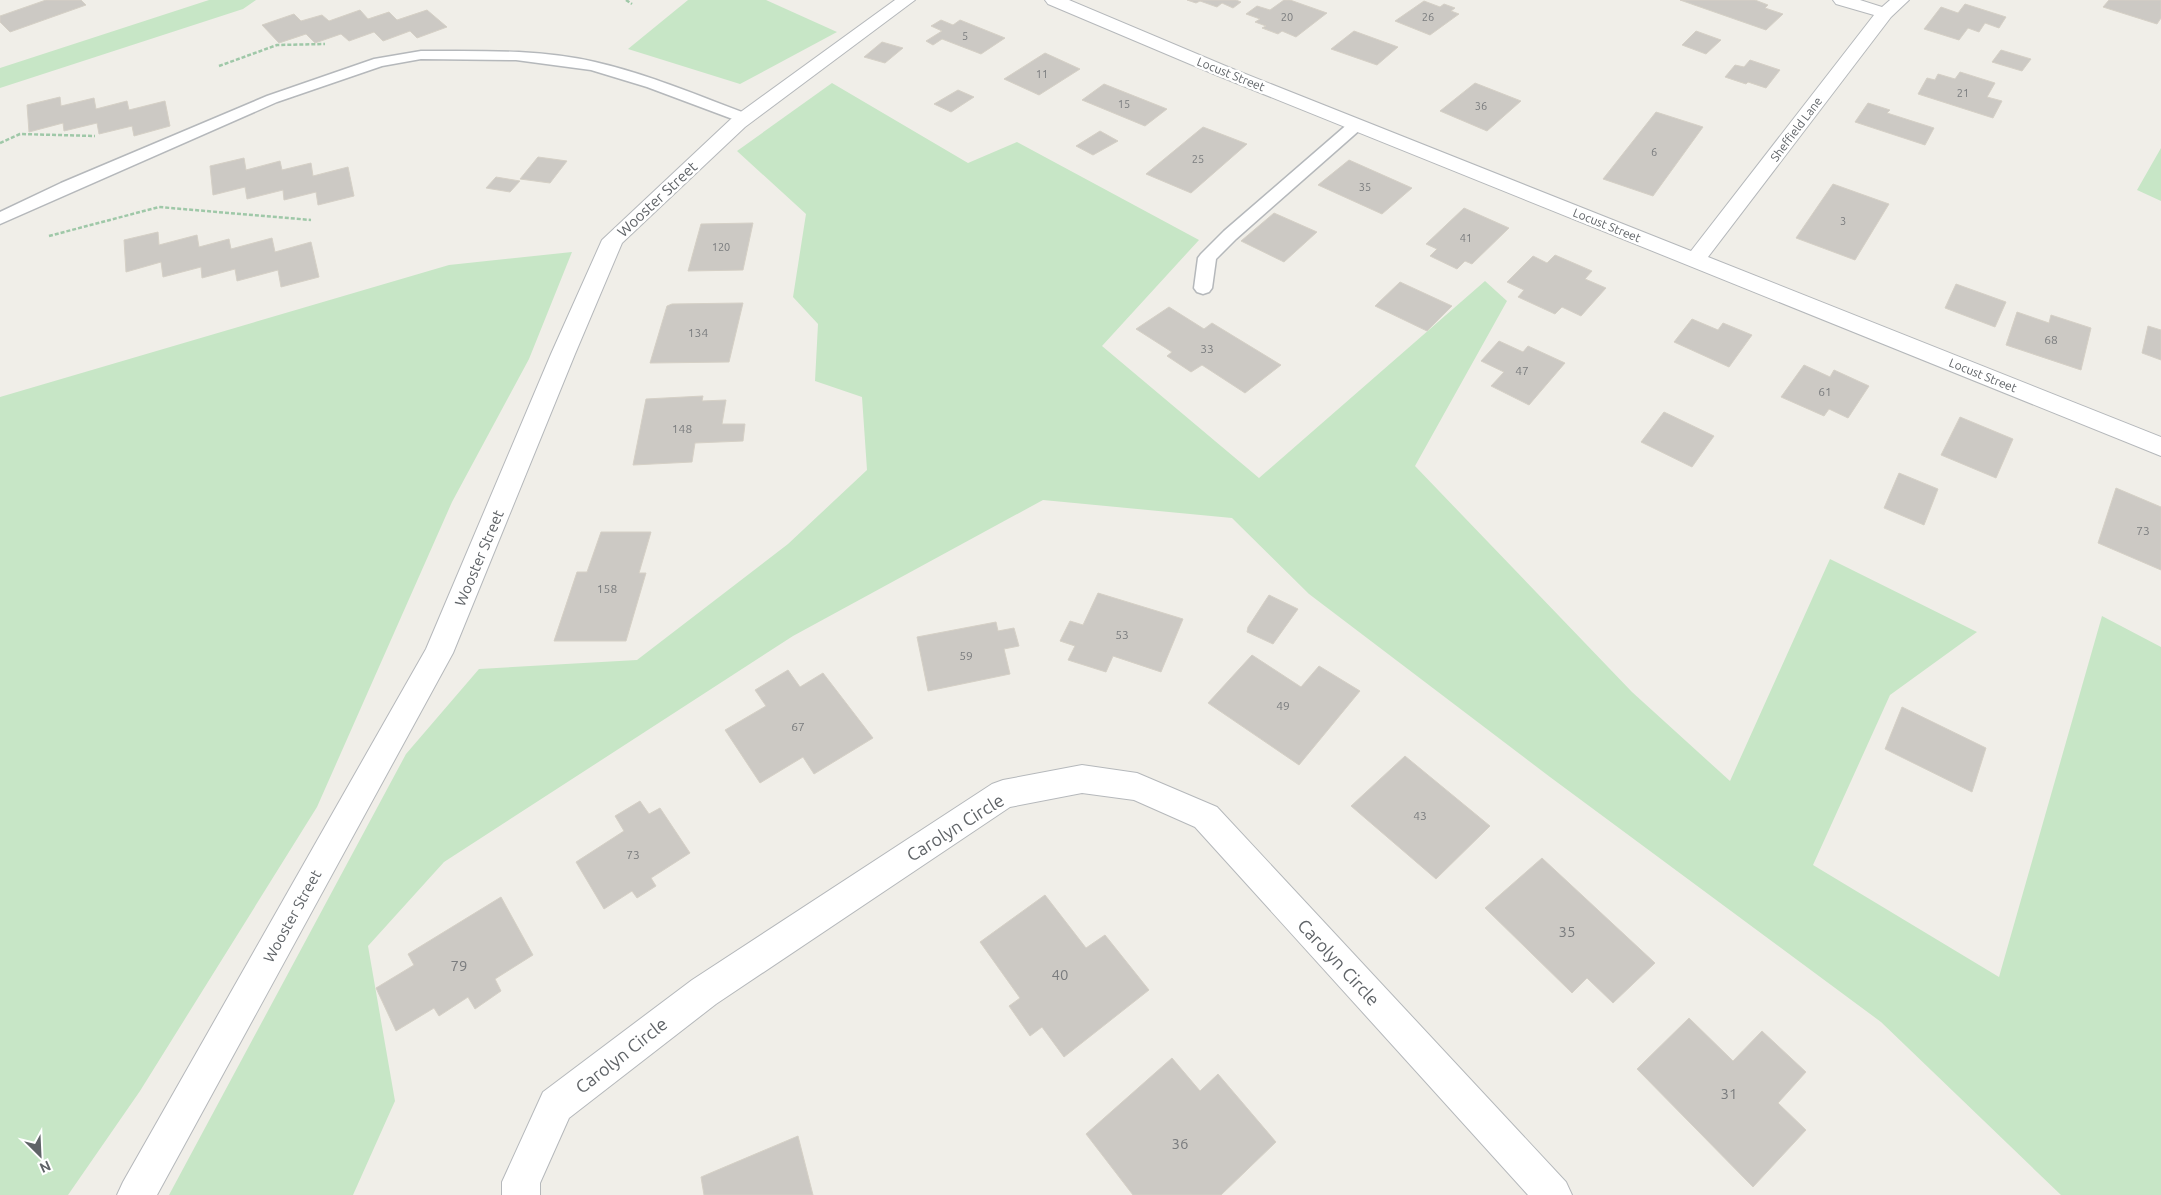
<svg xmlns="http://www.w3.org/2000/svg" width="2161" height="1195" font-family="Ubuntu,sans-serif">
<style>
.green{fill:#c7e6c6}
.building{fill:#ccc9c4;stroke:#d5d0c6}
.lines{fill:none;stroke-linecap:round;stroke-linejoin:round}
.service-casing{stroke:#b5b8bb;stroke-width:3}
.minor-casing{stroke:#b5b8bb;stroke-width:2}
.path{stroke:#9fc8a8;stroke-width:2.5;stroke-dasharray:4 2;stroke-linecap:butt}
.service{fill:#fff;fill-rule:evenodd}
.minor{fill:#fff;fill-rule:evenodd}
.labels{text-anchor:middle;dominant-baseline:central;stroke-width:5;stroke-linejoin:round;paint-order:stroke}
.far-number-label{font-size:11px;fill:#7a7c7e}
.far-street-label{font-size:12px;fill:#5f6367;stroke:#fff}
.number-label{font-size:12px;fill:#7a7c7e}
.street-label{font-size:15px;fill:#5f6367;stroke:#fff}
.near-number-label{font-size:15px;fill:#7a7c7e}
.near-street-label{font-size:18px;fill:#5f6367;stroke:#fff}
</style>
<rect width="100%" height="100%" fill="#f0eee8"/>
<path class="green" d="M209,0H256L243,9L0,88V68Z
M688,0H766L837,32L740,84L628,49Z
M832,83L968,163L1017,142L1199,240L1102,346L1259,478L1485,281L1507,301L1415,466L1632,692L1730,781L1830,559L1977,632L1890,695L1813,865L1999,977L2102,616L2161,647V1195H2061L1881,1022L1550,777L1309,594L1232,518L1043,500L793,636L444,862L368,946L395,1101L353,1195H169L406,754L479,669L637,660L788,544L867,470L862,397L815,381L818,324L793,297L806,214L737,151Z
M2161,148V201L2137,190Z
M572,252L529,359L452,502L317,807L140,1091L68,1195H0V397L449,265Z"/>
<path class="building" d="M46,0H81L86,5L10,32L0,22V16Z
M1187,0H1236L1241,2L1233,8L1222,3L1217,7L1200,1L1196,3Z
M1284,0H1290L1327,13L1296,37L1282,31L1278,34L1262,28L1266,26L1255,22L1260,19L1246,14L1257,6L1270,10Z
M1680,0H1755L1768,5L1765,8L1783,14L1766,30Z
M2109,0H2161V18L2157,24L2103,7Z
M1424,1L1440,7L1444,4L1455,8L1451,11L1459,14L1430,35L1395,21Z
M1965,4L2006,17L1999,28L1985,23L1979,32L1968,28L1959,40L1924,29L1941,7L1958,13Z
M360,10L368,19L389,12L397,20L427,10L447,27L417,38L410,31L383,41L374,32L349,41L341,34L315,43L306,34L279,43L262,25L294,14L301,21L322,15L329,21Z
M941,20L953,25L960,20L1005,38L981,54L942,39L933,45L926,41L942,31L931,26Z
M1354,31L1398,47L1377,65L1331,49Z
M1696,31L1721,40L1706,54L1682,45Z
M882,42L903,48L885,63L864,57Z
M2001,50L2031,59L2022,71L1992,62Z
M1045,53L1080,69L1039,95L1004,79Z
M1750,60L1780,70L1766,88L1748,82L1746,84L1725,77L1735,65L1744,67Z
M1960,72L1995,83L1987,97L2002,101L1993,118L1918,94L1927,78L1935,80L1938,74L1955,79Z
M1475,83L1521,101L1487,131L1440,111Z
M1104,84L1167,109L1145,126L1082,100Z
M958,90L974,97L951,112L934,104Z
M60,97L61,106L94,98L96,109L127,101L129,110L165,101L170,126L134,136L132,126L99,134L97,123L64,131L63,123L29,132L27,105Z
M1868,103L1890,110L1887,113L1934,128L1925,145L1855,122Z
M1656,112L1703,127L1653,196L1603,179Z
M1203,127L1247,144L1191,193L1146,174Z
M1100,131L1118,141L1093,155L1076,146Z
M538,157L567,161L550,183L520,179Z
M244,158L246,170L280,161L282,170L311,163L313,176L348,167L354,196L318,205L316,192L284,200L283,190L247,199L245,187L213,195L210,166Z
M1349,160L1412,188L1382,214L1318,185Z
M496,177L520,181L510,192L486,188Z
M1833,184L1889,204L1855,260L1796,238Z
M1464,208L1509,228L1472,264L1465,261L1457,269L1430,256L1437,249L1426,244Z
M1274,213L1317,232L1284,262L1241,241Z
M753,223L743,270L688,271L701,224Z
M158,232L159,245L197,235L199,247L229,239L231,249L272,238L275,252L311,242L319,277L281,287L278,270L237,281L235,269L202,278L201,267L163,277L161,262L126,272L124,240Z
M1555,255L1592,271L1585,279L1606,288L1581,316L1562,307L1555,314L1518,297L1524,290L1507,282L1533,256L1547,263Z
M1400,282L1452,306L1427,331L1375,306Z
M1956,284L2006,302L1995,327L1945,308Z
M743,303L729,362L650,363L667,306L672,304Z
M1169,307L1204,329L1212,323L1281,365L1245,393L1202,365L1191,372L1167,356L1172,352L1136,329Z
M2017,312L2049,323L2051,315L2091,328L2081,370L2006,345Z
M1692,319L1718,330L1723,323L1752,335L1729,367L1674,342Z
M2148,326L2161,330V360L2142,353Z
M1499,341L1523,352L1528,346L1565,363L1529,405L1491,386L1504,372L1481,361Z
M1804,365L1830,377L1834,370L1869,386L1848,418L1829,409L1824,416L1781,397Z
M703,396L702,401L726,400L722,424H745L743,441L695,443L692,462L633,465L646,399Z
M1664,412L1714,436L1692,467L1641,442Z
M1960,417L2013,439L1996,478L1941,455Z
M1899,473L1938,489L1924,525L1884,508Z
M2116,488L2161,507V570L2098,543Z
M601,532H651L639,573H646L626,641H554L577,572H587Z
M1098,593L1183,619L1161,672L1113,656L1106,672L1068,660L1075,646L1060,641L1070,621L1083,625Z
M1269,595L1298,609L1273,644L1247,632L1248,627Z
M996,622L998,631L1014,628L1019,646L1004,649L1010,674L928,691L917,637Z
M1252,655L1301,687L1319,666L1360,691L1299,765L1208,703Z
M788,670L800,687L823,673L873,738L814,774L803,757L760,783L725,730L766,706L755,690Z
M1902,707L1986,748L1972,792L1885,749Z
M1405,756L1490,826L1436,879L1351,806Z
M640,801L649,814L660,808L690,853L651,878L656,886L637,898L632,891L604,909L576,862L624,831L615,816Z
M1542,858L1655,963L1613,1003L1587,978L1572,993L1485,908Z
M1045,895L1086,948L1105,935L1149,990L1064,1057L1042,1027L1030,1036L1009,1006L1020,998L980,942Z
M501,897L533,955L495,979L501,991L475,1009L468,997L439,1016L434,1008L396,1031L376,988L414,965L408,954Z
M1689,1018L1733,1061L1762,1031L1806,1072L1778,1103L1806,1130L1753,1187L1637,1069Z
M1172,1058L1200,1091L1218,1074L1276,1142L1221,1195H1133L1086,1134Z
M798,1136L813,1195H704L701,1177Z"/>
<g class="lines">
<g class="service-casing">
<path id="service" d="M421,51C479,51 538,49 595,62C648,74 699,96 750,115L752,118L750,121H738L647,87L591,70L516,60L421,59L382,66L277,102L0,224V212L61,183L267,96L374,59Z
M1356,120L1362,122L1364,125L1362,128L1236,239L1216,259L1212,288L1209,292L1203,294L1197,292L1194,288L1198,258L1201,254L1224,231L1350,122Z"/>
</g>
<g class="minor-casing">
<path id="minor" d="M895,0H915L745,127L622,243L575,354L453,653L157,1195H117L123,1182L426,649L551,354L602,240L731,119Z
M1045,0H1069L1228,67L1691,251L1874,15L1836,4L1833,0H1860L1882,7L1890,0H1909L1891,17L1708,257L2161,437V456L1216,75L1048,4Z
M1082,765L1137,773L1217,807L1566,1182L1572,1195H1528L1195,827L1134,800L1082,793L1010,807L716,1004L569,1118L540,1183V1195H502V1182L543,1092L692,980L992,784L1003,780Z"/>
</g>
<path class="path" d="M626,0L632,4
M219,66L277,45L325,44
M0,143L20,134L95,136
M49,236L159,207L311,220"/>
<use href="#service" class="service"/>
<use href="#minor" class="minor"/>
</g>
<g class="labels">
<g class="far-number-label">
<text x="1287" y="17">20</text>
<text x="1428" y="17">26</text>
<text x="965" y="36">5</text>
<text x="1042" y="74">11</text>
<text x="1963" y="93">21</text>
<text x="1124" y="104">15</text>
<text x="1481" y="106">36</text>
<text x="1654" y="152">6</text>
<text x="1198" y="159">25</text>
<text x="1365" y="187">35</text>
<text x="1843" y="221">3</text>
<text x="1466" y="238">41</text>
<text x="721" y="247">120</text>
</g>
<g class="far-street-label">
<text transform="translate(1231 74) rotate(22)">Locust Street</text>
<text transform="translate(1796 129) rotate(-53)">Sheffield Lane</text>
<text transform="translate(1607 225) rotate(22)">Locust Street</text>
<text transform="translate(1983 375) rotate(22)">Locust Street</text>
</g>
<g class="number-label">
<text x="698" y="332">134</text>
<text x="2051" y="339">68</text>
<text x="1207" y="348">33</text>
<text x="1522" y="370">47</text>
<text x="1825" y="391">61</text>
<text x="682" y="428">148</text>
<text x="2143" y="530">73</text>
<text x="607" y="588">158</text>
<text x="1122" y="634">53</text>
<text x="966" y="655">59</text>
<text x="1283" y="705">49</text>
<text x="798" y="726">67</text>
<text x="1420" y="815">43</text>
<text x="633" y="854">73</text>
</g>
<g class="street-label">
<text transform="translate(657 199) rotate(-43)">Wooster Street</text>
<text transform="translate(479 558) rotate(-67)">Wooster Street</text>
<text transform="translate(292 916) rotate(-61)">Wooster Street</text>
</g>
<g class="near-number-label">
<text x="1567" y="931">35</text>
<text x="459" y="965">79</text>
<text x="1060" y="974">40</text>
<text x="1729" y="1093">31</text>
<text x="1180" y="1143">36</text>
</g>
<g class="near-street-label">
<text transform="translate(955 827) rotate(-32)">Carolyn Circle</text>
<text transform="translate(1339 962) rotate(47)">Carolyn Circle</text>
<text transform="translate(621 1055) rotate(-38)">Carolyn Circle</text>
</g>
</g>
<g transform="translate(40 1155) rotate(156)" stroke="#ffffff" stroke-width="4" paint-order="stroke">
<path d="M0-4L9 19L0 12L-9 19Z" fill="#5f6367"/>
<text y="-8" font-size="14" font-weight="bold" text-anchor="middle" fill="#5f6367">N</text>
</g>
</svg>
